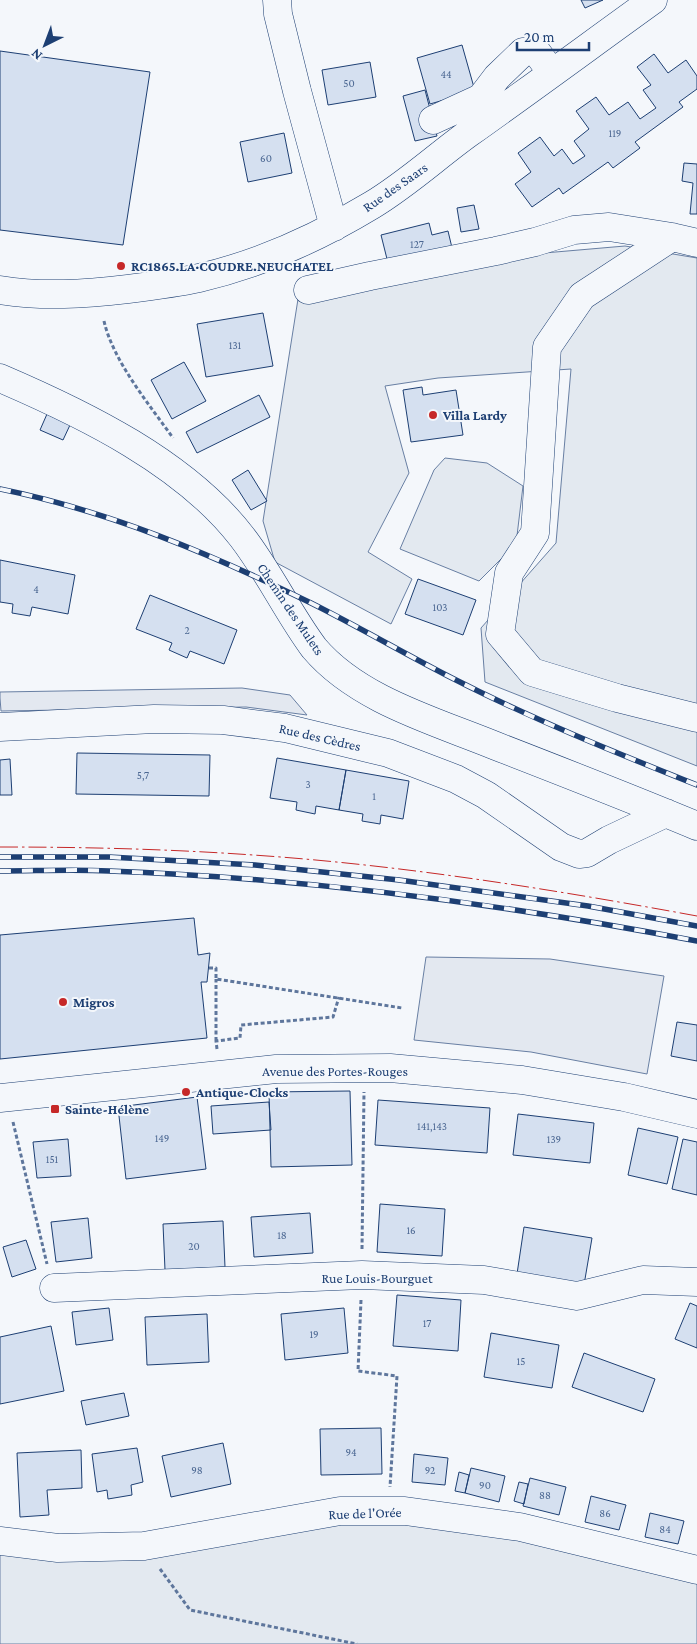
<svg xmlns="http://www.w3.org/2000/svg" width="697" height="1644" font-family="'Crimson Pro',serif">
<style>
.green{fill:#e3e9f0;stroke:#687fa3}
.parking{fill:#e3e8f0;stroke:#687fa3}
.building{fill:#d5e0f0;stroke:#1d3f73}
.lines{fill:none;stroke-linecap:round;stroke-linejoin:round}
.minor-casing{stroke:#1d3f73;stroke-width:29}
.major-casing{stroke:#1d3f73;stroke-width:29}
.path{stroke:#5e769c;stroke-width:3;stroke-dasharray:4 2.5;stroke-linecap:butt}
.minor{stroke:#f4f7fb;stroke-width:28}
.major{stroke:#f4f7fb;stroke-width:28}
.rail-casing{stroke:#1d3f73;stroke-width:5.5}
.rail{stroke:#f4f7fb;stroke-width:4;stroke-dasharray:11;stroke-linecap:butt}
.power{stroke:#c62828;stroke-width:1;stroke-dasharray:18 4 2.5 4;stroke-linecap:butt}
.poi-dot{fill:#c62828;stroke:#f4f7fb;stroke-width:2}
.labels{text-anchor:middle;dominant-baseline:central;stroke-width:4;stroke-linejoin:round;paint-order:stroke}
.number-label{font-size:11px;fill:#4b6792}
.street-label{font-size:14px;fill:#1d3f73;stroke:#f4f7fb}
.poi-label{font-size:14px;font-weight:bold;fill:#1d3f73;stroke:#f4f7fb;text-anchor:start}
</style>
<rect width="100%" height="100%" fill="#f4f7fb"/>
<path class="green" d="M625,246L697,258V766L485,682L481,628L556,543L571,369L438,378L385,386L409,473L368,552L412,579L391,624L275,562L263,521L298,299L521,255Z
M445,458L487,463L523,486L516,544L479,581L400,549L434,470Z
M340,1511L697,1570V1644H0V1541L58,1548Z"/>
<path class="parking" d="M242,688L290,695L307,715L246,707L1,711L0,698V692Z
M426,957L550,959L664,976L647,1074L531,1052L414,1040Z"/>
<path class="building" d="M581,0H603L585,8Z
M462,45L475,91L430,104L417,58Z
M0,51L150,72L123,245L0,230Z
M654,54L668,73L686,60L697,76V89L679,102L683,107L635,142L640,148L613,168L608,162L563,194L559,188L532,207L515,184L531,172L518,153L540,137L554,156L562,149L573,164L585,156L574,141L589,129L576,111L596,97L609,115L628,102L640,119L656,108L643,90L651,85L637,67Z
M370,62L376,97L328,105L322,70Z
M425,90L437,136L415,141L403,96Z
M284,133L292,173L248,182L240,142Z
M684,163L697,164V214H690L693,183L682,181Z
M474,205L479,229L461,232L457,208Z
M429,223L432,235L448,231L453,252L389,267L381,235Z
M263,313L273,366L206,377L197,324Z
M184,362L206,401L172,419L151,380Z
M422,387L423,395L456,390L463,435L411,442L403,390Z
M259,395L270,417L197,453L186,432Z
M47,414L70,425L63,440L40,430Z
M248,470L267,501L251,510L232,480Z
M0,560L75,575L68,614L32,607L30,616L12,613L13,604L0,602Z
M418,579L476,600L463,635L405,614Z
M150,595L237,630L224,664L190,651L187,658L169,650L172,643L136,629Z
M77,753L210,755L209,796L76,794Z
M277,758L346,770L339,810L316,806L315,814L296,810L297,802L270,798Z
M10,759L12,795H0V760Z
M346,770L409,781L403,819L381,815L380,824L362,821L363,814L339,810Z
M194,918L198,955L210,953L207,982H201L207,1038L0,1059V935Z
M677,1022L697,1025V1061L671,1056Z
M350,1091L352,1165L271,1167L269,1092Z
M197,1097L206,1169L126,1179L118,1107Z
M378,1100L490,1108L487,1153L375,1145Z
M269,1102L271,1130L213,1134L211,1106Z
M518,1114L594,1123L590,1163L513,1155Z
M638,1128L678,1137L667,1184L628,1175Z
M68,1139L71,1176L37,1178L33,1142Z
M683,1139L697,1142V1195L672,1189Z
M380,1204L445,1209L442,1256L377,1252Z
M310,1213L313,1253L254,1257L251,1217Z
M88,1218L92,1258L56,1262L51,1222Z
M223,1221L225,1267L165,1270L163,1224Z
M524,1227L592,1238L584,1285L517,1274Z
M26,1240L36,1269L12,1277L3,1247Z
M397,1295L461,1300L458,1351L393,1346Z
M690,1303L697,1306V1348L675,1339Z
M109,1308L113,1340L76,1345L72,1312Z
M344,1308L348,1353L285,1360L281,1314Z
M207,1314L209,1362L147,1365L145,1317Z
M51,1326L64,1391L0,1404V1337Z
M491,1333L559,1345L552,1388L484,1377Z
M584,1353L655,1379L643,1412L572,1387Z
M124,1393L129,1416L86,1425L81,1401Z
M381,1428L382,1474L321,1475L320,1429Z
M223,1443L231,1484L171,1497L162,1456Z
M137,1448L143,1482L131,1485L132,1495L108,1499L107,1490L97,1492L92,1454Z
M81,1450L82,1488L47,1490L49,1515L20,1517L17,1453Z
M414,1454L448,1458L445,1485L412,1482Z
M471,1468L505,1476L499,1502L465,1493Z
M459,1472L469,1475L465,1493L455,1491Z
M530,1478L566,1487L559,1515L523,1506Z
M519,1482L528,1484L524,1504L514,1501Z
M591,1496L626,1505L619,1530L585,1522Z
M650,1513L684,1521L678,1544L645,1537Z"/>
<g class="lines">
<g class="minor-casing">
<path id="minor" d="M277,0L278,14L297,91L334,227
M433,120L481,98L497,77L523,52L536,51L552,73
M672,237L582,296L547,347L535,533L509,573L500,634L532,672L617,698L697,718
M0,290C43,297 85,294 128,289C152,286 176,283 199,278C260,264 319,237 372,205C407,184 437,156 469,133C531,89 592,44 653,0
M308,290L370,276L496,251L535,242L574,230L609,227L672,237L697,243
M0,378C84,414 185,463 242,537C269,572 288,613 314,648C358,700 435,721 496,746C563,772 630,798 697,826
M0,727L154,719L223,720L285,728L388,753L456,779L486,795L561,847L579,854L587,853L609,840L666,813
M54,1288L362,1275L484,1280L577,1296L643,1280L697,1282
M0,1541L58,1548L144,1546L340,1511H405L520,1527L697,1570"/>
</g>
<g class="major-casing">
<path id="major" d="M0,1098L276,1069L390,1068L522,1080L624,1097L697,1114"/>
</g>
<path class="path" d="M104,321C113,361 149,404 173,438
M209,968H216V979L402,1008
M216,1041V979
M217,1049L216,1041L240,1038L241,1025L333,1017L339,997
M13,1122L47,1264
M362,1249L364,1092
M361,1300L358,1371L397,1376L390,1487
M160,1569L190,1610L357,1644"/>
<use href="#minor" class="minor"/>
<use href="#major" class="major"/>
<g class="rail-casing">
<path id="rail" d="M0,489C109,511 211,554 311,603C359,627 405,654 452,678C532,719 614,752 697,785
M0,857H109L255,865L399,880L588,906L697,926
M0,871C36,871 73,869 109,871C307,878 503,904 697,941"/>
</g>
<use href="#rail" class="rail"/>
<path class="power" d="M0,847C84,847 168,849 253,855C402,865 550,889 697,916"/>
</g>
<g class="poi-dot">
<circle cx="121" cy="266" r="5"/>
<circle cx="433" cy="415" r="5"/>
<circle cx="63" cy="1002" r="5"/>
<circle cx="186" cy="1092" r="5"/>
<rect x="50" y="1104" width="10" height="10" rx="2.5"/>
</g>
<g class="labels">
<g class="number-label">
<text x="446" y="74">44</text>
<text x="349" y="83">50</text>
<text x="615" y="133">119</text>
<text x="266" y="158">60</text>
<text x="417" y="244">127</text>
<text x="235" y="345">131</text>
<text x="36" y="589">4</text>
<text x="440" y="607">103</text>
<text x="187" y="630">2</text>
<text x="143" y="775">5,7</text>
<text x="308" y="784">3</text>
<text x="374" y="796">1</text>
<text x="432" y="1126">141,143</text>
<text x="162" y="1138">149</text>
<text x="554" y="1139">139</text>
<text x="52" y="1159">151</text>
<text x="411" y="1230">16</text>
<text x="282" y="1235">18</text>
<text x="194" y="1246">20</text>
<text x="427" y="1323">17</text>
<text x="314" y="1334">19</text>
<text x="521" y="1361">15</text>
<text x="351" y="1452">94</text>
<text x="197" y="1470">98</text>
<text x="430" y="1470">92</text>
<text x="485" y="1485">90</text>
<text x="545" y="1495">88</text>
<text x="605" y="1513">86</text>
<text x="665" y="1529">84</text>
</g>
<g class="street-label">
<text transform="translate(395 187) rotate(-35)">Rue des Saars</text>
<text transform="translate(291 609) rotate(56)">Chemin des Mulets</text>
<text transform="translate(320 737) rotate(13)">Rue des Cèdres</text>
<text x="335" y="1071">Avenue des Portes-Rouges</text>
<text x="377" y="1278">Rue Louis-Bourguet</text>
<text transform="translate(365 1513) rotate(-2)">Rue de l'Orée</text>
</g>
<g class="poi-label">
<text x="131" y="266">RC1865.LA·COUDRE.NEUCHATEL</text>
<text x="443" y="415">Villa Lardy</text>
<text x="73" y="1002">Migros</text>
<text x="196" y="1092">Antique-Clocks</text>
<text x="65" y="1109">Sainte-Hélène</text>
</g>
</g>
<g transform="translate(45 45) rotate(222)" stroke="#f4f7fb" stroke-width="4" paint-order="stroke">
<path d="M0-4L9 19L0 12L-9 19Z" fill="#1d3f73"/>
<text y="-8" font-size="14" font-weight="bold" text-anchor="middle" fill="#1d3f73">N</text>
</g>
<path d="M517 42v8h72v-8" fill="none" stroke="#1d3f73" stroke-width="2.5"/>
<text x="524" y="42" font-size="15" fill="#1d3f73" stroke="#f4f7fb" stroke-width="4" paint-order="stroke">20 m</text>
</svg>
